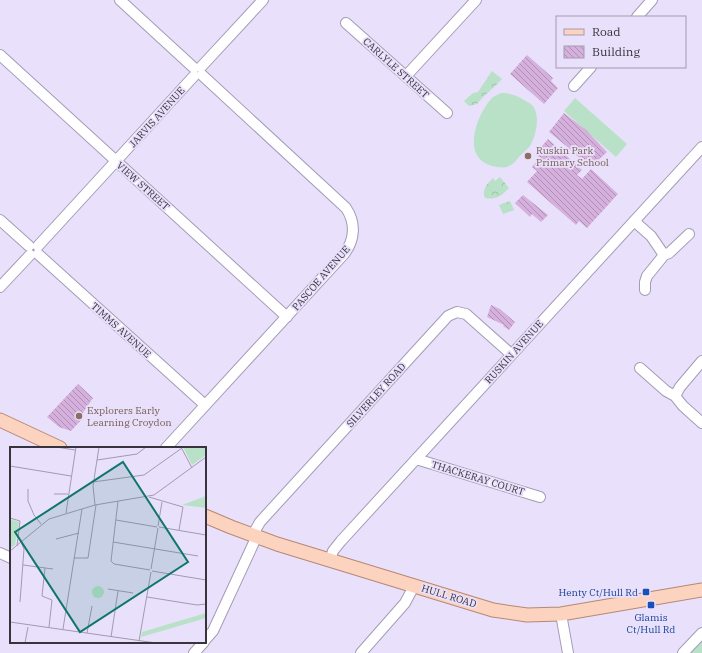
<svg xmlns="http://www.w3.org/2000/svg" width="702" height="653" font-family="'IBM Plex Serif',serif">
<style>
.park{fill:url(#park-crowns)}
.garden{fill:#b8e1c7}
.building{fill:url(#building-back-hatch)}
.lines{fill:none;stroke-linecap:round;stroke-linejoin:round}
.minor-casing{stroke:#a49bb5;stroke-width:12}
.major-casing{stroke:#b68875;stroke-width:15}
.minor{stroke:#fff;stroke-width:10}
.major{stroke:#fcd3be;stroke-width:13}
.education-dot{fill:#8d6e63;stroke:#e9e0fb;stroke-width:1.5}
.transit-dot{fill:#1a4fb4;stroke:#e9e0fb;stroke-width:1.5}
.labels{text-anchor:middle;dominant-baseline:central;stroke-width:3.5;stroke-linejoin:round;paint-order:stroke}
.street-label{font-size:10px;fill:#37343e;stroke:#e9e0fb}
.education-label{font-size:10px;fill:#785e54;stroke:#e9e0fb;text-anchor:start}
.transit-label{font-size:10px;fill:#164399;stroke:#e9e0fb;text-anchor:end}
.inset-road{fill:none;stroke:#a29baf;stroke-width:1}
.view{fill:#0f766e;fill-opacity:0.15;stroke:#0f766e;stroke-width:2}
.inset-edge{fill:none;stroke:#37343e;stroke-width:2}
</style>
<defs>
<pattern id="park-crowns" width="20" height="18" patternUnits="userSpaceOnUse"><rect width="20" height="18" fill="#b8e1c7"/><path d="M2 6a3 3 0 1 1 6 0M12 15a3 3 0 1 1 6 0" fill="none" stroke="#9fc2ac"/></pattern>
<pattern id="building-back-hatch" width="6" height="6" patternUnits="userSpaceOnUse"><rect width="6" height="6" fill="#d6b0dc"/><path d="M-1 5l2 2M0 0l6 6M5-1l2 2" fill="none" stroke="#ae90b4"/></pattern>
</defs>
<rect width="100%" height="100%" fill="#e9e0fb"/>
<path class="park" d="M492,71L502,79C494,88 484,95 477,104L469,106L464,101L473,93L478,92Z
M500,177L509,188C501,196 497,200 485,198C481,190 488,183 493,178L495,181Z
M510,201L514,210L503,214L499,205Z
M702,639V653H689Z"/>
<path class="garden" d="M501,93C510,93 516,95 524,100C526,101 530,103 532,105C541,115 536,136 530,146C527,150 522,153 519,157C516,161 512,165 507,167C503,168 497,167 492,166C461,158 476,116 491,99C493,96 498,95 501,93Z
M575,98L627,144L616,157L564,111Z"/>
<path class="building" d="M527,55L553,78L551,81L558,88L544,104L510,74Z
M564,113L586,130L607,152L590,168L570,149L549,132Z
M548,139L582,170L577,175L582,179L591,169L618,194L587,228L579,221L576,225L527,182L537,171L532,167L540,158L535,154Z
M523,195L548,215L541,222L532,214L530,217L515,203Z
M491,305L500,309L515,322L509,330L503,326L504,325L487,317Z
M78,384L93,398L80,417L82,419L71,431L59,427L47,417Z"/>
<g class="lines">
<g class="minor-casing">
<path id="minor" d="M120,0L194,68
M637,17L652,0
M346,23L447,113
M0,55L287,317
M201,67L263,0
M406,76L476,0
M574,86L591,67
M0,220L29,246
M634,221L651,236L664,255
M38,246L194,76
M38,254L205,405
M0,287L30,255
M645,290V282L647,276L664,255L669,253L689,234
M640,368L666,391L675,396L683,406L702,423
M675,396L680,387L702,361
M166,448L344,254C355,240 356,223 346,208L202,75
M416,459L540,497
M252,536L260,522L448,316L457,312L466,314L511,354
M0,553L11,558
M330,560L333,551L341,541L702,147
M561,614L568,653
M205,640L213,631L256,538
M194,653L204,642
M361,653L405,603L414,586
M683,653L702,633"/>
</g>
<g class="major-casing">
<path id="major" d="M0,420L60,448
M205,516L231,527L277,544L493,610L527,615L561,614L702,590"/>
</g>
<use href="#minor" class="minor"/>
<use href="#major" class="major"/>
</g>
<g class="education-dot">
<circle cx="528" cy="156" r="4"/>
<circle cx="79" cy="416" r="4"/>
</g>
<g class="transit-dot">
<rect x="642" y="588" width="8" height="8" rx="2"/>
<rect x="647" y="601" width="8" height="8" rx="2"/>
</g>
<g class="labels">
<g class="street-label">
<text transform="translate(396 68) rotate(42)">CARLYLE STREET</text>
<text transform="translate(157 117) rotate(-48)">JARVIS AVENUE</text>
<text transform="translate(143 186) rotate(42)">VIEW STREET</text>
<text transform="translate(321 278) rotate(-49)">PASCOE AVENUE</text>
<text transform="translate(121 330) rotate(42)">TIMMS AVENUE</text>
<text transform="translate(514 352) rotate(-48)">RUSKIN AVENUE</text>
<text transform="translate(376 395) rotate(-48)">SILVERLEY ROAD</text>
<text transform="translate(478 478) rotate(17)">THACKERAY COURT</text>
<text transform="translate(449 596) rotate(17)">HULL ROAD</text>
</g>
<g class="education-label">
<text x="536" y="150">Ruskin Park<tspan x="536" dy="12">Primary School</tspan></text>
<text x="87" y="410">Explorers Early<tspan x="87" dy="12">Learning Croydon</tspan></text>
</g>
<g class="transit-label">
<text x="638" y="592">Henty Ct/Hull Rd</text>
<text x="651" y="617" text-anchor="middle">Glamis<tspan x="651" dy="12">Ct/Hull Rd</tspan></text>
</g>
</g>
<g transform="translate(10 447)">
<rect width="196" height="196" fill="#e9e0fb"/>
<path d="M173,0H196V8L182,18ZM196,49V61L172,58ZM0,72L9,75L5,98L0,101ZM196,166V171L131,190L132,185Z" fill="#b8e1c7"/>
<path d="M82 145a6 6 0 1 1 12 0a6 6 0 1 1-12 0Z" fill="#b8e1c7"/>
<path class="inset-road" d="M46,0L65,3M171,0L182,21M87,13L127,7L136,0M0,19L61,29M83,35L134,28L172,1M18,42V54L24,68L31,77M44,47H58M139,50L173,60L169,83M108,54L101,114L104,117L140,123M85,58L83,39L89,0M56,66L66,0M0,71L10,74L7,99M106,73L147,80M148,79L152,55M149,80L196,88M46,92L69,86M103,95L188,109M0,104L39,72L85,58L144,48L196,10M64,111H78L86,58M13,118L43,122M35,121L32,149L42,153L39,180M141,122L148,81M142,124L196,133M98,142L123,146M137,150L187,158L196,157M10,155L14,102L11,95M0,175L146,196M53,182L72,62M77,186L82,159M101,190L108,144M129,194L141,125M15,196L18,180"/>
<path class="view" d="M113,15L178,115L70,185L5,85Z"/>
<rect width="196" height="196" class="inset-edge"/>
</g>
<rect x="556" y="16" width="130" height="52" fill="#e9e0fb" stroke="#a29baf"/>
<rect x="564" y="29" width="20" height="6" fill="#fcd3be" stroke="#a29baf"/>
<text x="592" y="36" font-size="12" fill="#37343e">Road</text>
<rect x="564" y="46" width="20" height="12" fill="url(#building-back-hatch)" stroke="#a29baf"/>
<text x="592" y="56" font-size="12" fill="#37343e">Building</text>
</svg>
